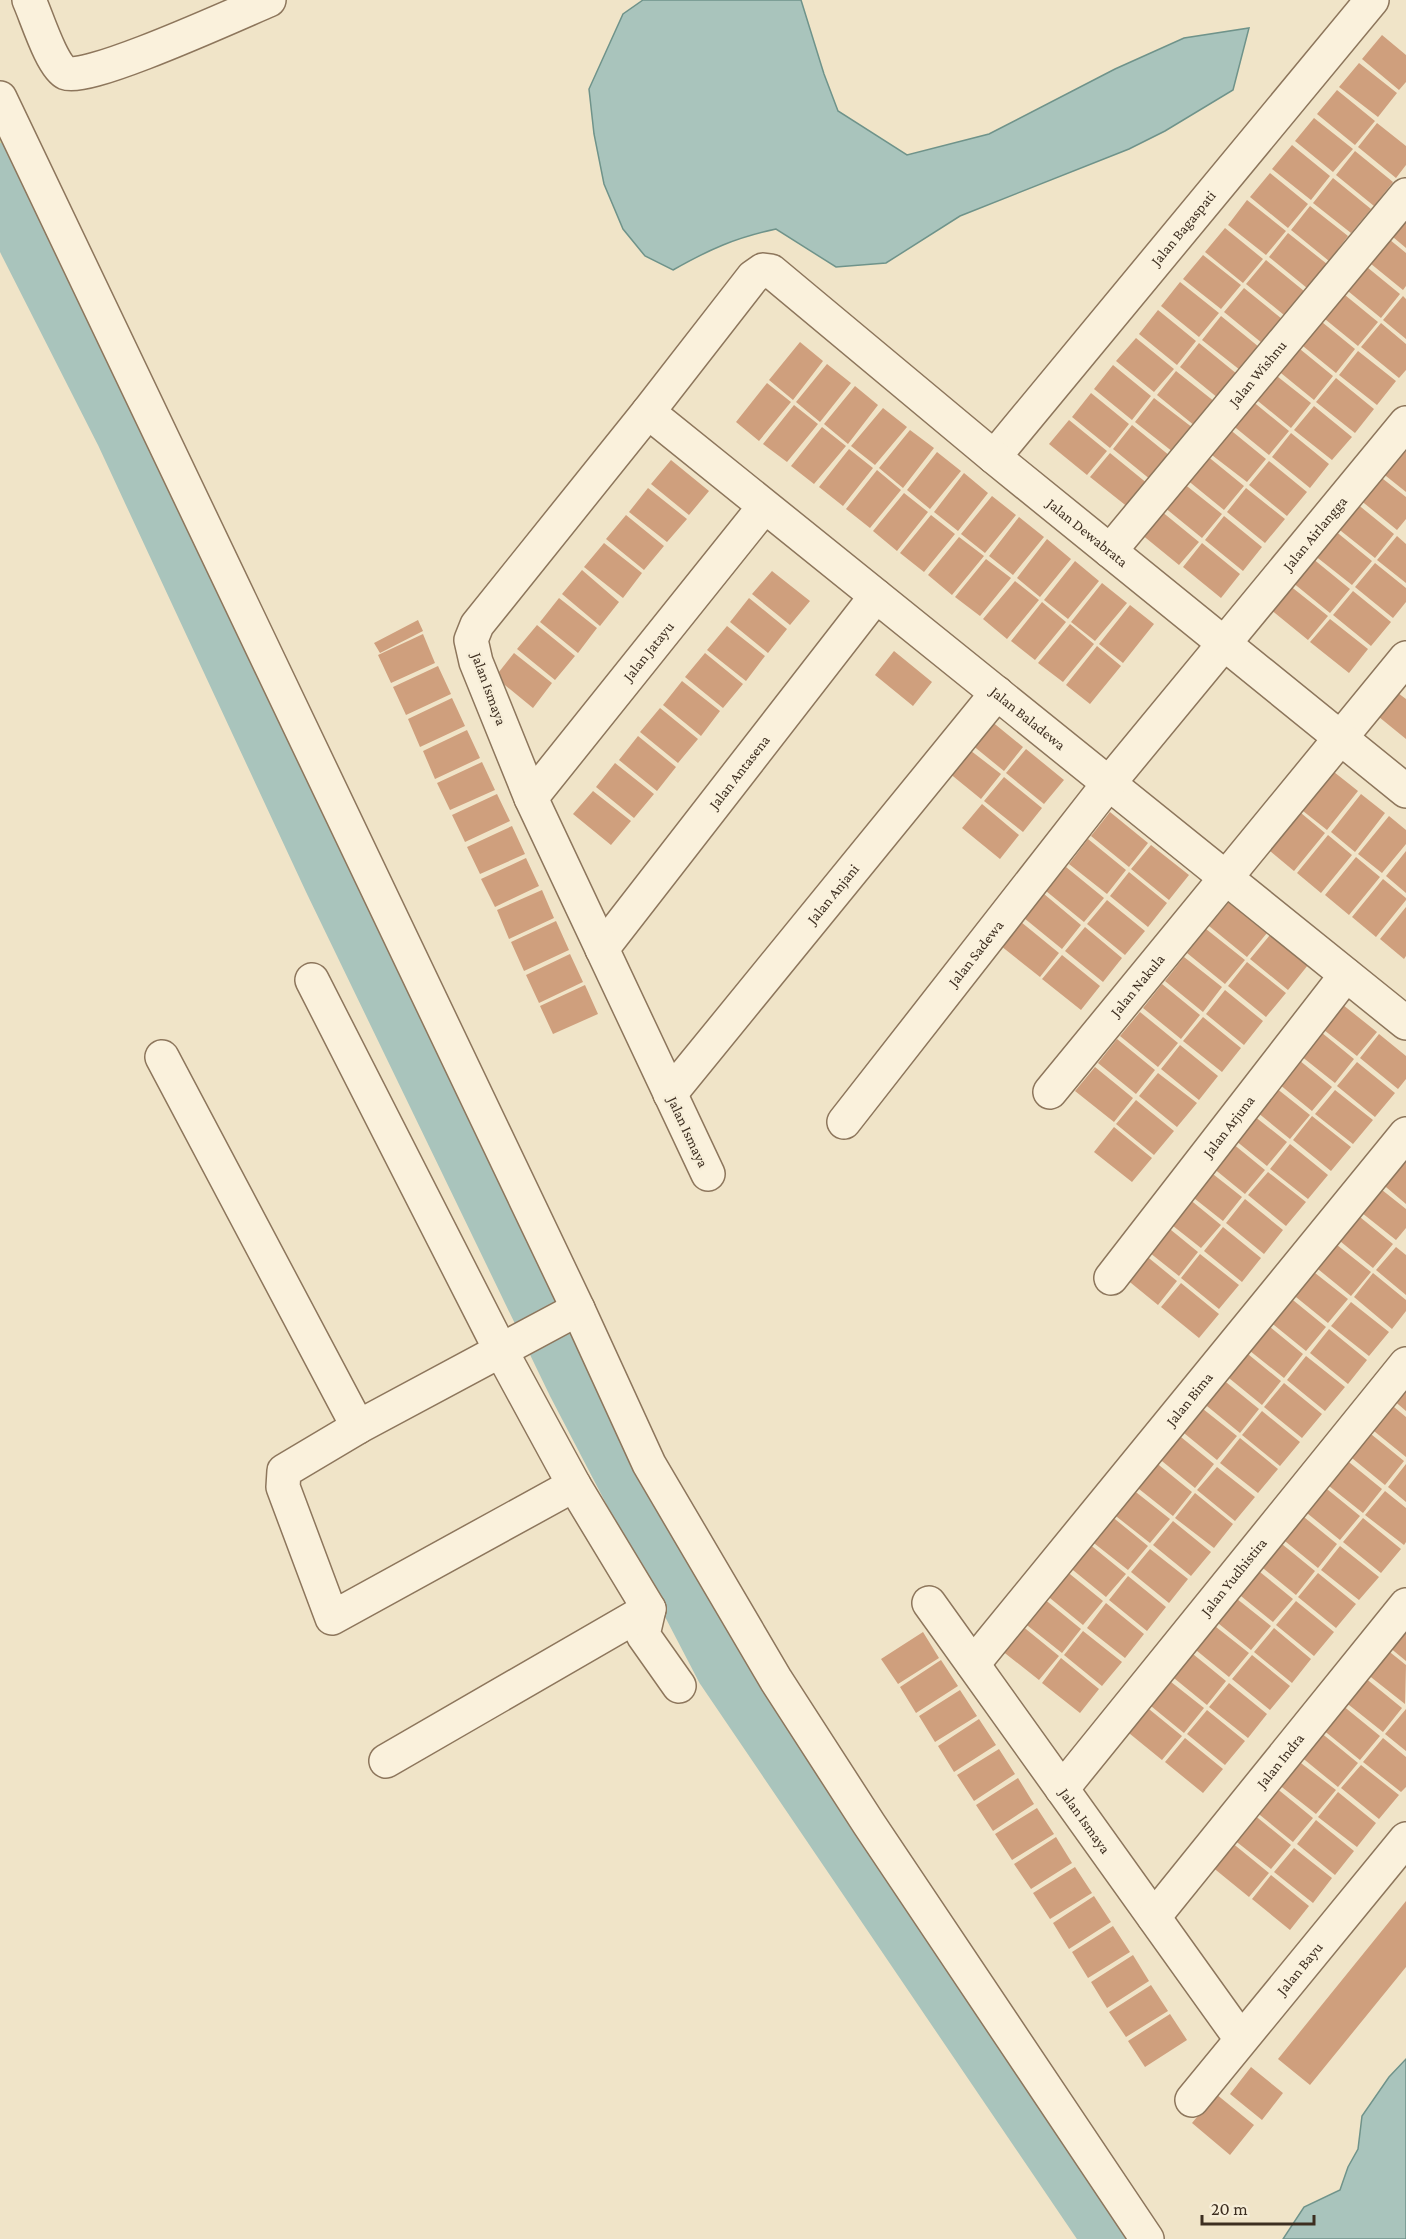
<svg xmlns="http://www.w3.org/2000/svg" width="1406" height="2239" font-family="'Crimson Pro',serif">
<style>
.green{fill:#c9cf9b}
.water{fill:#a9c4bc;stroke:#6f938a;stroke-width:1.5}
.lines{fill:none;stroke-linecap:round;stroke-linejoin:round}
.river{stroke:#a9c4bc;stroke-width:68}
.building{fill:#cf9f7d}
.minor-casing{stroke:#8d765c;stroke-width:36}
.minor{stroke:#faf1dc;stroke-width:33}
.labels{text-anchor:middle;dominant-baseline:central;stroke-width:5;stroke-linejoin:round;paint-order:stroke}
.street-label{font-size:15px;fill:#3d2e20;stroke:#f7eed8}
</style>
<rect width="100%" height="100%" fill="#f0e4c8"/>
<path class="green" d="M0,98L649,1464L1147,2239H1116L886,1895L729,1666L580,1380L375,956L128,429L12,204L0,177Z"/>
<path class="water" d="M643,0H801L824,74L838,111L907,155L989,134L1115,69L1184,38L1249,28L1233,90L1165,131L1129,149L960,216L886,263L836,267L776,229C735,238 710,249 673,270L645,256L623,229L604,184L594,134L589,89L623,14Z
M1406,2059V2239H1283L1304,2207L1340,2190L1348,2167L1358,2149L1362,2116L1389,2077Z"/>
<g class="lines">
<path class="river" d="M0,177L128,429L337,878L580,1380L729,1666L1118,2239"/>
</g>
<path class="building" d="M1382,35L1406,55V82L1399,90L1362,59Z
M1359,63L1397,93L1378,117L1339,87Z
M1337,90L1375,121L1355,145L1317,114Z
M1314,118L1353,149L1333,172L1295,141Z
M1377,123L1406,146V165L1396,178L1358,147Z
M1292,145L1330,176L1311,200L1272,169Z
M1355,151L1393,182L1374,206L1336,175Z
M1270,173L1308,204L1288,228L1250,197Z
M1333,178L1371,209L1351,233L1313,203Z
M1247,200L1286,231L1266,255L1228,225Z
M1310,206L1348,236L1329,261L1291,230Z
M1406,209V248L1387,232Z
M1225,228L1263,259L1243,283L1205,252Z
M1288,233L1327,264L1307,288L1269,257Z
M1384,235L1406,253V286L1403,290L1365,259Z
M1203,255L1241,285L1221,309L1183,279Z
M1266,260L1304,291L1284,315L1246,284Z
M1362,263L1400,294L1381,318L1343,287Z
M1180,282L1219,313L1199,337L1161,306Z
M1244,288L1282,319L1262,343L1224,312Z
M1340,291L1378,322L1358,346L1320,315Z
M1403,296L1406,299V339L1383,320Z
M1158,310L1196,341L1177,365L1139,334Z
M1221,316L1259,347L1240,370L1202,340Z
M1317,318L1355,349L1336,373L1298,342Z
M1381,323L1406,344V370L1399,378L1361,347Z
M1136,338L1174,369L1154,392L1116,361Z
M800,342L823,361L793,400L769,380Z
M1199,343L1237,374L1218,398L1180,367Z
M1295,345L1333,376L1314,400L1276,369Z
M1358,351L1396,381L1377,405L1339,375Z
M827,364L851,383L820,422L796,402Z
M1113,365L1151,396L1132,420L1094,389Z
M1176,371L1215,402L1195,426L1157,395Z
M1273,373L1311,403L1291,428L1253,397Z
M1336,378L1374,409L1355,433L1316,402Z
M767,383L791,402L759,441L736,422Z
M855,386L878,405L848,444L824,424Z
M1091,393L1129,424L1110,448L1072,417Z
M1154,398L1193,428L1173,452L1135,422Z
M1251,400L1289,431L1269,455L1231,424Z
M794,405L818,424L787,462L763,444Z
M1314,406L1352,437L1332,460L1294,430Z
M883,408L907,427L875,465L851,446Z
M1069,420L1107,451L1087,475L1049,444Z
M1132,425L1170,456L1151,480L1113,449Z
M822,427L846,446L814,484L791,466Z
M1228,428L1266,459L1247,482L1208,452Z
M910,430L934,448L903,488L879,468Z
M1291,433L1329,464L1310,488L1272,457Z
M1401,448L1406,452V492L1381,472Z
M849,449L873,468L843,506L819,487Z
M937,452L961,471L930,509L907,490Z
M1110,453L1148,484L1129,508L1090,477Z
M1206,455L1244,486L1224,510L1186,479Z
M671,460L709,491L689,515L651,484Z
M1269,461L1307,492L1287,516L1249,485Z
M877,470L901,490L870,528L846,509Z
M964,473L988,493L958,531L934,512Z
M1378,475L1406,497V519L1397,530L1359,499Z
M1183,483L1222,514L1202,538L1164,507Z
M648,488L687,519L667,542L629,512Z
M1246,488L1285,519L1265,543L1227,512Z
M904,493L928,512L897,551L873,531Z
M992,496L1016,515L985,553L961,534Z
M1356,503L1394,534L1375,558L1336,527Z
M1161,511L1199,542L1179,565L1141,534Z
M626,515L664,546L644,570L606,539Z
M931,515L955,534L924,572L900,553Z
M1224,516L1262,547L1243,571L1205,540Z
M1019,517L1044,537L1013,575L989,556Z
M1334,530L1372,561L1352,585L1314,555Z
M1397,536L1406,544V583L1377,560Z
M959,537L984,556L952,595L928,575Z
M1047,539L1071,559L1040,597L1017,578Z
M604,543L642,573L623,598L584,567Z
M1202,543L1240,574L1221,598L1183,567Z
M1312,558L1350,589L1330,613L1292,582Z
M986,559L1011,578L980,616L955,597Z
M1075,561L1099,581L1068,619L1044,600Z
M1375,563L1406,588V602L1393,618L1355,587Z
M582,570L619,602L600,626L562,594Z
M772,571L810,601L790,625L752,594Z
M1015,581L1039,600L1007,639L983,619Z
M1102,583L1127,603L1095,641L1071,622Z
M1289,585L1328,616L1308,640L1270,609Z
M1353,591L1391,622L1371,646L1333,615Z
M559,598L597,628L578,653L540,622Z
M749,598L787,629L768,653L730,622Z
M1042,602L1066,622L1035,660L1011,641Z
M1130,605L1154,624L1123,663L1099,644Z
M1330,619L1368,649L1349,673L1310,642Z
M418,620L423,631L380,653L374,643Z
M1070,624L1094,644L1063,682L1038,663Z
M537,625L575,656L555,680L517,649Z
M727,626L765,656L746,681L707,650Z
M423,634L435,663L391,683L378,655Z
M1097,646L1121,666L1090,704L1066,685Z
M894,651L932,682L913,706L875,675Z
M514,653L552,683L533,708L495,677Z
M705,653L743,684L723,708L685,677Z
M438,666L451,694L406,715L393,687Z
M682,681L720,711L701,736L663,705Z
M1398,693L1406,699V739L1379,717Z
M452,698L465,726L420,747L408,719Z
M660,708L698,739L678,763L640,732Z
M985,716L1023,747L1004,771L966,740Z
M467,730L480,758L435,779L423,751Z
M638,736L676,767L657,791L619,760Z
M962,744L1001,774L981,799L943,768Z
M1026,749L1064,780L1044,804L1006,773Z
M482,762L495,790L450,810L437,783Z
M615,763L654,794L634,818L596,787Z
M1334,772L1358,791L1327,830L1303,811Z
M1004,777L1042,808L1023,832L984,801Z
M593,791L631,821L611,845L573,814Z
M497,794L510,821L465,842L452,815Z
M1361,794L1385,813L1355,852L1331,832Z
M982,804L1019,835L1000,859L962,828Z
M1110,812L1148,843L1129,867L1091,836Z
M1301,813L1325,833L1294,871L1270,851Z
M1389,816L1406,830V844L1382,873L1358,854Z
M512,826L525,854L480,874L467,847Z
M1328,835L1352,855L1321,893L1297,873Z
M1088,839L1126,870L1107,894L1069,864Z
M1151,845L1189,875L1169,900L1131,869Z
M1406,851V893L1386,876Z
M1356,857L1380,877L1349,915L1325,895Z
M526,858L539,886L495,907L481,879Z
M1066,867L1104,898L1084,922L1046,891Z
M1129,872L1167,903L1148,927L1110,896Z
M1383,879L1406,898V900L1376,937L1352,917Z
M542,890L554,918L509,939L497,910Z
M1044,894L1081,925L1062,949L1024,918Z
M1107,900L1145,931L1125,955L1087,924Z
M1229,902L1267,933L1247,957L1209,926Z
M1406,907V956L1404,959L1380,939Z
M556,921L569,950L524,971L511,942Z
M1021,922L1059,953L1040,977L1001,946Z
M1085,927L1122,958L1103,982L1065,951Z
M1206,929L1245,960L1225,984L1187,953Z
M1270,935L1308,965L1288,990L1250,959Z
M570,954L583,982L539,1003L526,975Z
M1062,955L1100,986L1081,1010L1042,979Z
M1184,957L1222,987L1203,1012L1165,981Z
M1247,962L1286,993L1266,1017L1228,986Z
M1162,984L1200,1015L1181,1039L1143,1008Z
M585,985L598,1014L553,1034L540,1006Z
M1225,990L1263,1021L1244,1045L1206,1014Z
M1338,1001L1377,1032L1357,1056L1319,1026Z
M1140,1012L1178,1043L1158,1067L1120,1036Z
M1203,1017L1241,1048L1222,1072L1183,1041Z
M1316,1028L1354,1059L1335,1083L1296,1052Z
M1379,1034L1406,1056V1079L1398,1089L1360,1058Z
M1117,1039L1155,1070L1136,1094L1098,1063Z
M1180,1045L1218,1076L1199,1100L1161,1069Z
M1294,1056L1332,1087L1312,1111L1274,1080Z
M1357,1062L1395,1093L1375,1117L1337,1086Z
M1095,1067L1133,1098L1114,1122L1075,1091Z
M1158,1073L1197,1103L1177,1127L1139,1096Z
M1271,1084L1310,1115L1290,1139L1252,1108Z
M1335,1090L1373,1120L1353,1144L1315,1114Z
M1136,1100L1174,1131L1154,1155L1116,1124Z
M1249,1112L1287,1142L1267,1166L1230,1136Z
M1312,1116L1351,1147L1331,1171L1293,1140Z
M1114,1127L1152,1158L1132,1182L1094,1152Z
M1227,1139L1265,1170L1245,1194L1207,1163Z
M1290,1144L1328,1175L1308,1199L1270,1169Z
M1400,1158L1406,1163V1204L1380,1182Z
M1204,1167L1242,1197L1223,1221L1185,1191Z
M1268,1172L1306,1202L1286,1226L1248,1195Z
M1377,1186L1406,1209V1228L1396,1240L1357,1209Z
M1183,1194L1221,1225L1201,1248L1163,1218Z
M1245,1199L1283,1230L1264,1254L1226,1223Z
M1355,1213L1393,1244L1373,1268L1335,1237Z
M1160,1221L1198,1252L1179,1276L1140,1245Z
M1223,1227L1261,1258L1242,1282L1204,1251Z
M1332,1241L1371,1272L1351,1296L1313,1265Z
M1396,1247L1406,1255V1295L1376,1270Z
M1139,1250L1177,1281L1158,1305L1120,1274Z
M1200,1254L1239,1285L1219,1309L1181,1278Z
M1310,1269L1348,1299L1328,1323L1291,1293Z
M1373,1273L1406,1300V1311L1392,1329L1354,1297Z
M1181,1283L1219,1314L1199,1338L1161,1307Z
M1288,1296L1326,1327L1306,1351L1268,1320Z
M1351,1302L1389,1332L1369,1356L1331,1326Z
M1265,1323L1303,1354L1284,1378L1245,1347Z
M1329,1329L1367,1360L1348,1384L1310,1353Z
M1243,1350L1281,1381L1262,1405L1224,1374Z
M1306,1356L1345,1387L1325,1411L1287,1380Z
M1221,1378L1259,1409L1240,1433L1202,1402Z
M1406,1381V1411L1392,1399Z
M1284,1383L1322,1414L1302,1438L1264,1407Z
M1388,1402L1406,1417V1457L1369,1427Z
M1198,1405L1237,1436L1217,1460L1179,1429Z
M1262,1411L1300,1442L1280,1466L1242,1435Z
M1366,1430L1404,1461L1385,1485L1347,1454Z
M1176,1433L1214,1464L1195,1488L1157,1457Z
M1240,1438L1278,1469L1258,1493L1220,1463Z
M1344,1458L1382,1489L1363,1513L1324,1482Z
M1154,1461L1192,1492L1173,1516L1134,1485Z
M1406,1464V1502L1388,1487Z
M1217,1467L1255,1497L1235,1521L1197,1490Z
M1322,1485L1360,1516L1340,1540L1302,1509Z
M1132,1489L1170,1519L1150,1543L1112,1513Z
M1385,1491L1406,1508V1542L1404,1545L1365,1515Z
M1195,1493L1233,1524L1214,1548L1175,1518Z
M1299,1513L1337,1544L1318,1568L1280,1537Z
M1110,1515L1148,1546L1128,1570L1090,1540Z
M1363,1518L1401,1549L1381,1573L1343,1542Z
M1173,1521L1211,1552L1191,1576L1153,1545Z
M1277,1540L1315,1571L1296,1595L1258,1564Z
M1088,1543L1126,1574L1106,1597L1068,1566Z
M1340,1546L1379,1577L1359,1600L1321,1570Z
M1150,1549L1188,1579L1169,1603L1131,1572Z
M1255,1568L1293,1599L1273,1622L1236,1592Z
M1065,1570L1103,1601L1083,1625L1045,1594Z
M1318,1573L1356,1604L1336,1628L1298,1597Z
M1128,1576L1166,1607L1147,1631L1109,1600Z
M1232,1595L1271,1626L1251,1650L1213,1619Z
M1043,1598L1081,1629L1062,1653L1023,1622Z
M1296,1601L1334,1632L1314,1656L1276,1625Z
M1106,1603L1144,1634L1125,1658L1087,1628Z
M1211,1623L1249,1653L1229,1677L1191,1646Z
M1021,1625L1059,1656L1039,1680L1001,1650Z
M1406,1626V1661L1389,1647Z
M1274,1628L1311,1659L1292,1683L1254,1652Z
M1083,1631L1122,1662L1102,1686L1064,1655Z
M923,1632L939,1658L898,1684L881,1659Z
M1386,1649L1406,1665L1405,1704L1367,1674Z
M1188,1650L1226,1681L1207,1705L1169,1674Z
M1252,1655L1290,1686L1270,1710L1232,1679Z
M1061,1658L1099,1689L1080,1713L1042,1683Z
M941,1660L958,1686L916,1713L900,1687Z
M1364,1677L1402,1708L1383,1732L1344,1701Z
M1166,1678L1204,1708L1184,1733L1146,1702Z
M1229,1683L1267,1714L1248,1738L1209,1707Z
M960,1690L977,1716L935,1742L919,1716Z
M1144,1705L1182,1736L1162,1760L1124,1729Z
M1342,1705L1380,1736L1360,1760L1322,1729Z
M1406,1709V1751L1385,1734Z
M1207,1710L1245,1741L1225,1765L1187,1734Z
M979,1719L996,1745L954,1772L938,1746Z
M1320,1732L1358,1763L1338,1787L1300,1756Z
M1185,1738L1223,1769L1203,1793L1165,1762Z
M1383,1738L1406,1757V1787L1401,1792L1363,1762Z
M999,1749L1015,1774L974,1801L957,1775Z
M1297,1760L1336,1790L1316,1814L1278,1784Z
M1361,1765L1399,1795L1379,1819L1341,1788Z
M1018,1778L1034,1804L993,1831L976,1805Z
M1275,1787L1313,1818L1293,1842L1255,1811Z
M1338,1792L1376,1823L1357,1847L1318,1817Z
M1037,1808L1054,1834L1012,1860L995,1834Z
M1253,1814L1291,1845L1271,1869L1233,1839Z
M1316,1820L1354,1851L1335,1875L1297,1844Z
M1056,1837L1072,1863L1031,1889L1014,1864Z
M1231,1842L1269,1873L1249,1897L1211,1866Z
M1294,1848L1332,1878L1313,1903L1274,1872Z
M1075,1867L1092,1893L1050,1919L1033,1893Z
M1271,1875L1309,1906L1290,1930L1252,1899Z
M1094,1896L1111,1922L1069,1949L1053,1923Z
M1406,1901V1967L1310,2085L1278,2059Z
M1113,1926L1130,1952L1088,1978L1072,1952Z
M1133,1955L1149,1981L1107,2008L1091,1982Z
M1151,1985L1168,2011L1126,2037L1109,2012Z
M1170,2014L1187,2040L1145,2067L1128,2041Z
M1251,2067L1283,2093L1262,2120L1230,2094Z
M1216,2094L1254,2125L1230,2155L1192,2123Z"/>
<g class="lines">
<g class="minor-casing">
<g id="minor">
<path d="M29,0C36,15 52,67 66,73C88,82 238,13 269,0"/>
<path d="M0,98L578,1309L649,1464L776,1680L869,1824L1147,2239"/>
<path id="s1" d="M648,412L1406,1023"/>
<path id="s2" d="M994,457L1372,0"/>
<path id="s3" d="M1110,551L1406,195"/>
<path id="s4" d="M531,798L764,507"/>
<path id="s5" d="M602,949L876,596"/>
<path d="M312,980L500,1349L574,1485L649,1609L643,1635L679,1686"/>
<path d="M162,1057L358,1427"/>
<path id="s6" d="M1050,1092L1406,658"/>
<path id="s7" d="M670,1094L997,693"/>
<path id="s8" d="M844,1122L1109,783L1406,423"/>
<path id="s9" d="M708,1174L531,798L476,662L471,640L477,625L648,412L753,277L763,270L771,271L994,457L1406,791"/>
<path id="s10" d="M1111,1278L1346,975"/>
<path d="M574,1485L332,1618L283,1487L284,1471L358,1427L578,1309"/>
<path id="s11" d="M929,1603L1241,2039"/>
<path id="s12" d="M973,1664L1406,1134"/>
<path d="M386,1761L649,1609"/>
<path id="s13" d="M1062,1789L1406,1364"/>
<path id="s14" d="M1154,1917L1406,1605"/>
<path id="s15" d="M1192,2100L1406,1839"/>
</g>
</g>
<use href="#minor" class="minor"/>
</g>
<g class="labels">
<g class="street-label">
<text stroke="none"><textPath href="#s2" startOffset="297">Jalan Bagaspati</textPath></text>
<text stroke="none"><textPath href="#s3" startOffset="231">Jalan Wishnu</textPath></text>
<text stroke="none"><textPath href="#s9" startOffset="1476">Jalan Dewabrata</textPath></text>
<text stroke="none"><textPath href="#s8" startOffset="754">Jalan Airlangga</textPath></text>
<text stroke="none"><textPath href="#s4" startOffset="188">Jalan Jatayu</textPath></text>
<text transform="translate(489 689) rotate(70)">Jalan Ismaya</text>
<text stroke="none"><textPath href="#s1" startOffset="488">Jalan Baladewa</textPath></text>
<text stroke="none"><textPath href="#s5" startOffset="224">Jalan Antasena</textPath></text>
<text stroke="none"><textPath href="#s7" startOffset="258">Jalan Anjani</textPath></text>
<text stroke="none"><textPath href="#s8" startOffset="214">Jalan Sadewa</textPath></text>
<text stroke="none"><textPath href="#s6" startOffset="138">Jalan Nakula</textPath></text>
<text stroke="none"><textPath href="#s10" startOffset="192">Jalan Arjuna</textPath></text>
<text transform="translate(688 1132) rotate(65)">Jalan Ismaya</text>
<text stroke="none"><textPath href="#s12" startOffset="342">Jalan Bima</textPath></text>
<text stroke="none"><textPath href="#s13" startOffset="273">Jalan Yudhistira</textPath></text>
<text stroke="none"><textPath href="#s14" startOffset="201">Jalan Indra</textPath></text>
<text stroke="none"><textPath href="#s11" startOffset="268">Jalan Ismaya</textPath></text>
<text stroke="none"><textPath href="#s15" startOffset="170">Jalan Bayu</textPath></text>
</g>
</g>
<path d="M1202 2215v9h112v-9" fill="none" stroke="#3d2e20" stroke-width="3"/>
<text x="1211" y="2215" font-size="18" fill="#3d2e20" stroke="#f7eed8" stroke-width="4.5" paint-order="stroke">20 m</text>
</svg>
